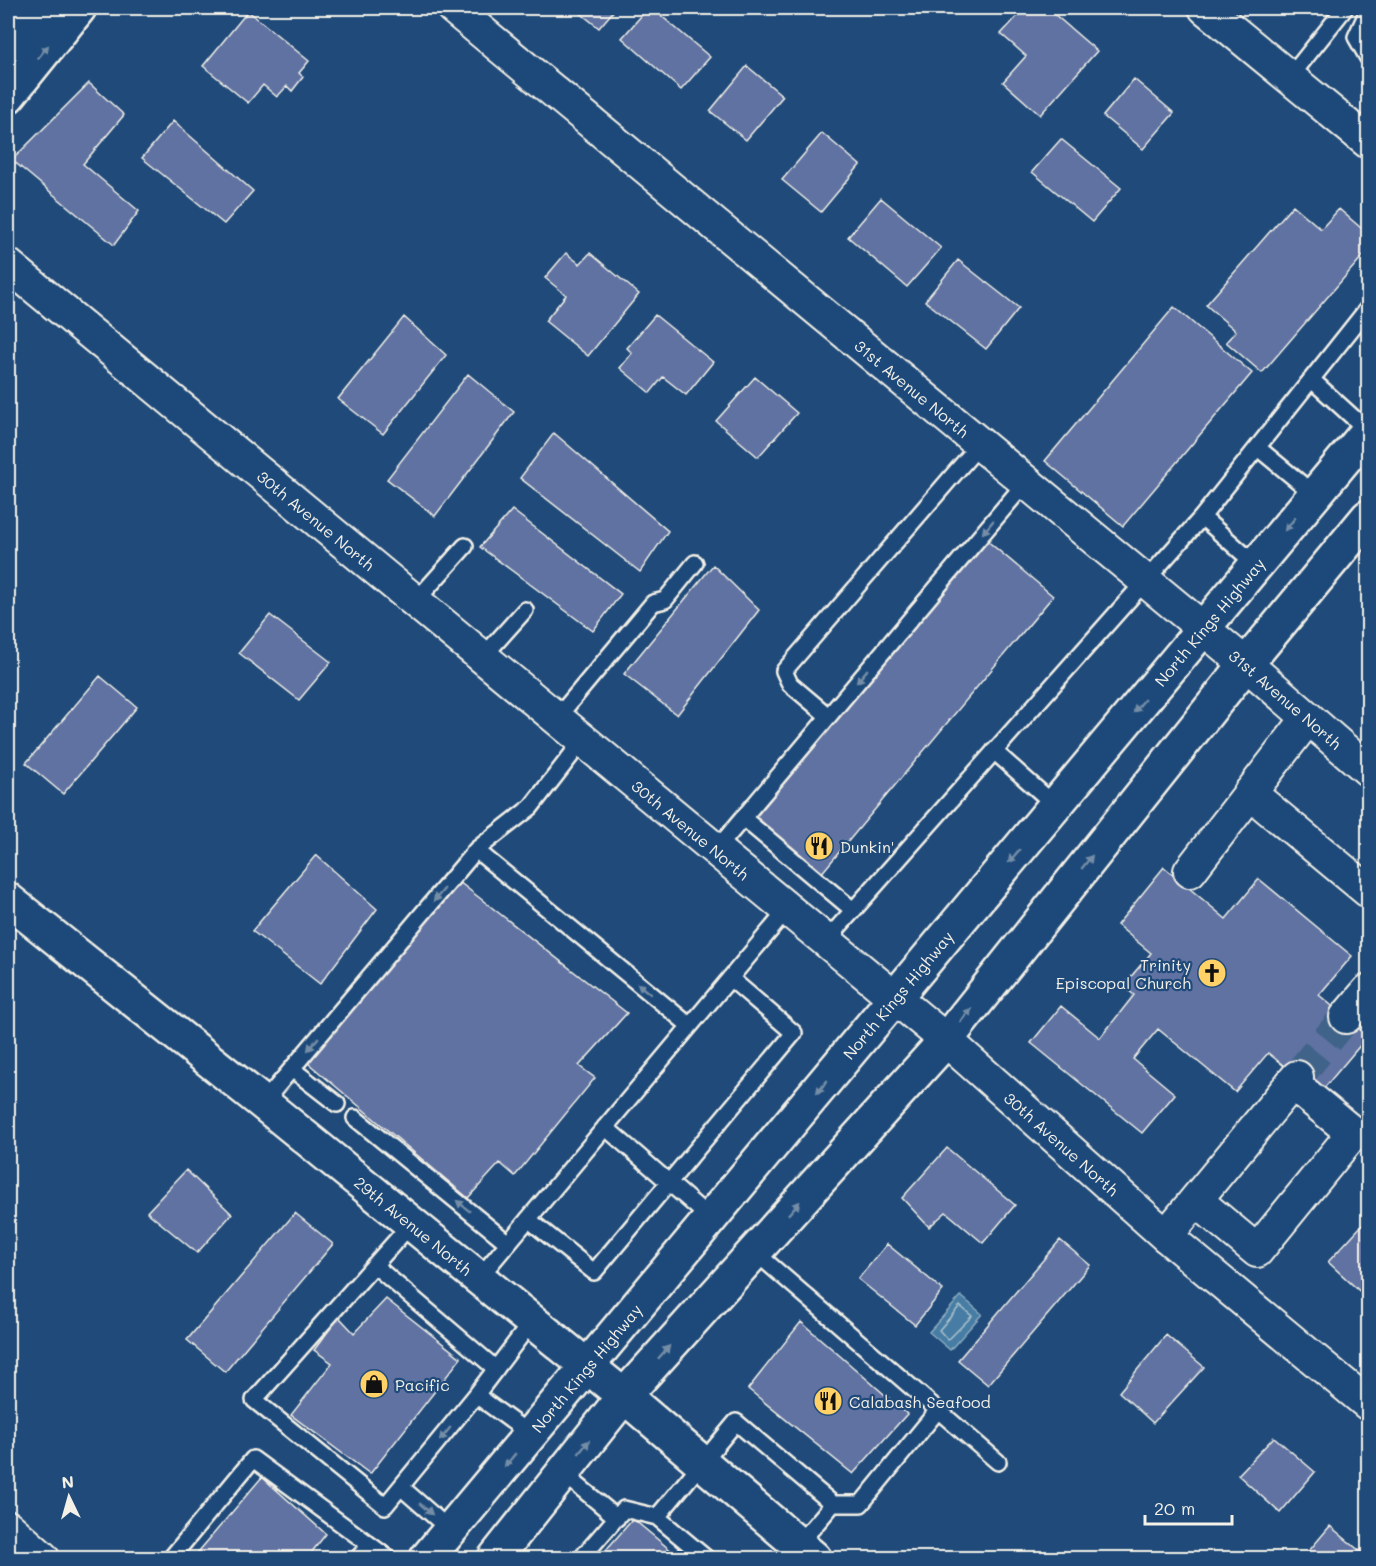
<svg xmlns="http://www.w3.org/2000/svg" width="1376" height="1566" font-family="Mali,sans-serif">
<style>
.water{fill:#477da4;stroke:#8cabbf;stroke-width:1.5}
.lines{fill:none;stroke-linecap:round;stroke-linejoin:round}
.shore{stroke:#afc3cd;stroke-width:1.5}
.building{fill:#5f72a2;stroke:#f4f1e8;stroke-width:1.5}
.minor-tunnel{stroke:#3f638a;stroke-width:32;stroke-dasharray:32 16;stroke-linecap:butt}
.service-casing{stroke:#f4f1e8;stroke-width:20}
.minor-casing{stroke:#f4f1e8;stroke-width:36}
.tertiary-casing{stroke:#f4f1e8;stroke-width:38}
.secondary-casing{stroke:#f4f1e8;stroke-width:38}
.primary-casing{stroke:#f4f1e8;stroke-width:38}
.service{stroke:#1f4a7a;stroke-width:15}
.minor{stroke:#1f4a7a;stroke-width:32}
.tertiary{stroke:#1f4a7a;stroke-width:33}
.secondary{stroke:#1f4a7a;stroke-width:33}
.primary{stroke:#1f4a7a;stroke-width:33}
.oneway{fill:#748da6}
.labels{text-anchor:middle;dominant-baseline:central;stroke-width:4.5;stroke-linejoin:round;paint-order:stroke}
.street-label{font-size:16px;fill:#f4f1e8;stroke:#1f4a7a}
.poi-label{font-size:16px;fill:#f4f1e8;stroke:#1f4a7a;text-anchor:start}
</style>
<rect width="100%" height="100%" fill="#1f4a7a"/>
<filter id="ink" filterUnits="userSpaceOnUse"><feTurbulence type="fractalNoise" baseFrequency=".0167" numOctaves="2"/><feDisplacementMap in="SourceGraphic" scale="12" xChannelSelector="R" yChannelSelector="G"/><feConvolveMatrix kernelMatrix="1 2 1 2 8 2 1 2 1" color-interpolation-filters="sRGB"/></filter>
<g filter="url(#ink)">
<path class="water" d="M961,1296L982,1314L950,1350L929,1332Z"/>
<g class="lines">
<path class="shore" d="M960,1306L972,1316L948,1340L939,1330Z"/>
</g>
<path class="building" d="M574,8H616L599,28Z
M648,8H652L710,57L681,90L622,38Z
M1025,8H1047L1097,51L1040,115L1003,82L1026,56L1001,34Z
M248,11L309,61L299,73L303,77L292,91L287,86L277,97L263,85L248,103L203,66Z
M747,66L783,96L746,140L710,111Z
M1134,79L1174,113L1143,149L1103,116Z
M89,83L124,115L83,164L139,211L114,245L12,160Z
M173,121L253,191L224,224L142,158Z
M822,133L860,165L821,212L782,180Z
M1061,139L1121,188L1092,222L1032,172Z
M881,198L941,248L907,287L848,237Z
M1293,205L1321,229L1339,209L1368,234V250L1262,373L1226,342L1236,331L1206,305Z
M566,253L580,264L590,253L639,294L588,356L545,321L566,295L545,278Z
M958,260L1019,308L986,349L925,301Z
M1174,307L1252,373L1123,526L1045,461Z
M655,315L713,362L686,395L663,377L650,393L620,368L632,353L627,348Z
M404,317L446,355L383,434L338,399Z
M468,374L514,412L435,516L387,479Z
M755,377L797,413L758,457L716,421Z
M554,433L668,531L640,572L520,478Z
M512,510L621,594L593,631L480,547Z
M985,539L1053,596L821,874L750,817Z
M713,565L759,610L677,715L624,674Z
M270,615L331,662L299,700L239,653Z
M100,676L137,707L63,794L26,763Z
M316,855L377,909L320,984L252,931Z
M1164,867L1226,919L1259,879L1352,956L1319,995L1368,1036L1319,1094L1268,1053L1235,1092L1158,1029L1133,1059L1175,1094L1142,1133L1031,1043L1061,1006L1100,1038L1134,995L1123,986L1151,953L1117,925Z
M454,878L627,1013L579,1066L595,1078L515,1176L500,1163L468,1198L302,1058Z
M947,1148L1015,1205L983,1243L946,1212L929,1227L902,1198Z
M186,1170L232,1214L197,1253L147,1212Z
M295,1213L333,1244L225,1372L187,1340Z
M1363,1224L1368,1229V1294L1366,1297L1328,1262Z
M1060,1240L1090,1265L988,1385L958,1360Z
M887,1244L943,1290L915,1325L858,1279Z
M386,1299L461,1358L370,1474L291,1415L332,1363L314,1350L339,1317L354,1333Z
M801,1322L907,1414L853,1474L748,1389Z
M1166,1335L1204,1367L1153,1423L1119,1392Z
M1274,1437L1315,1472L1280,1513L1238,1475Z
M262,1477L326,1534L307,1558H193Z
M633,1519L680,1558H599Z
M1330,1526L1368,1558H1303Z"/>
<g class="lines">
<path class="minor-tunnel" d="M1297,1077L1346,1017"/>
<g class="service-casing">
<path id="service" d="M1368,11L1356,37L1368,58
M1290,77L1345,8
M1312,380L1368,431
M1258,448L1315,495
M1202,517L1256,565
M415,602L465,546
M482,658L525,610
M828,716L790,684L784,671L980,444
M556,719L653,603L665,600L695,563
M994,751L1056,806
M743,818L853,910
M476,850L690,1026
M716,850L1026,482
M826,941L1202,517L1368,308
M292,1069L337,1104
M263,1103L476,850L531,807L583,740
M355,1118L508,1243
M605,1127L711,1219
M528,1219L594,1272L794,1033L730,978
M411,1224L254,1400L385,1506L476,1395L532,1321
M755,1252L998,1462
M374,1265L496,1369
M478,1279L788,909
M476,1395L531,1435
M563,1473L617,1518
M402,1488L451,1531
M657,1517L736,1422L833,1504
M798,1545L833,1504H861L938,1410
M584,1555L624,1509L657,1517L706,1558
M171,1558L253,1459L388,1558
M358,1558L370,1545"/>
</g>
<g class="minor-casing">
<g id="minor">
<path id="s1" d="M453,8L1246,664L1368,770"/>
<path d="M1205,8L1368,142"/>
<path id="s2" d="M8,265L946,1040L1166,1236L1368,1404"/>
<path d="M1250,793L1368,891"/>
<path d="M1190,871L1308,718"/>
<path d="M1346,1017L1368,991"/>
<path d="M1196,1200L1257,1251L1353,1133L1292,1083"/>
<path d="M1166,1236L1297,1077"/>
<path d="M8,1527L43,1558"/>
</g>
</g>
<g class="tertiary-casing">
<path id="tertiary" d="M8,45L41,8
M8,96L79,8"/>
</g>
<g class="secondary-casing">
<g id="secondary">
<path id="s3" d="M8,900L263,1103L624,1396L814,1558"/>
</g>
</g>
<g class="primary-casing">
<g id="primary">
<path id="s4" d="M427,1558L1368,431"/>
<path d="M495,1558L624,1396L946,1040L1246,664L1368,517"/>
</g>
</g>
<use href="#service" class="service"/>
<use href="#minor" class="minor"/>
<use href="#tertiary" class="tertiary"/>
<use href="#secondary" class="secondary"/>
<use href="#primary" class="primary"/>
</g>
<defs><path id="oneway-solid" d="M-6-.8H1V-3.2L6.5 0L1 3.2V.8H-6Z" transform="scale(1.5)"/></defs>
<g class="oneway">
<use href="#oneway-solid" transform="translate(43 52) rotate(-51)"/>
<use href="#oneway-solid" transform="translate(1290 524) rotate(130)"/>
<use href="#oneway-solid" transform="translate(988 527) rotate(130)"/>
<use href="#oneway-solid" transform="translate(862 676) rotate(130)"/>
<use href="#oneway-solid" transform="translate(1139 706) rotate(130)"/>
<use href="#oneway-solid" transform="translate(1014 856) rotate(130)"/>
<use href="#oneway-solid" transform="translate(1087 862) rotate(-51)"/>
<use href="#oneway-solid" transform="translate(439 895) rotate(130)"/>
<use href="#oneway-solid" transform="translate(644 989) rotate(-141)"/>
<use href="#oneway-solid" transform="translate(966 1015) rotate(-51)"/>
<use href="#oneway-solid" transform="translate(313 1044) rotate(130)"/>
<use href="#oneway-solid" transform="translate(822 1087) rotate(130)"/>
<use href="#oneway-solid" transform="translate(463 1206) rotate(-141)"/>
<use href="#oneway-solid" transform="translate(794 1208) rotate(-48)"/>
<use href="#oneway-solid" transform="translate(664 1352) rotate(-48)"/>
<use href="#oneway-solid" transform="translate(445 1434) rotate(129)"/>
<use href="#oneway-solid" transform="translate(584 1447) rotate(-52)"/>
<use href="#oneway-solid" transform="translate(510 1460) rotate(130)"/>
<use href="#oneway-solid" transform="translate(426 1509) rotate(41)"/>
</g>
</g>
<defs>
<g id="restaurant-disc" transform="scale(1.5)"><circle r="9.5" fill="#ffd166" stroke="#1f4a7a"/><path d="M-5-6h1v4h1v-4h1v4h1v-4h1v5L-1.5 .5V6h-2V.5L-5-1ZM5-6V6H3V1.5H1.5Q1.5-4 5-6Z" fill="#111"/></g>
<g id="church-disc" transform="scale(1.5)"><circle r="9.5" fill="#ffd166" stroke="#1f4a7a"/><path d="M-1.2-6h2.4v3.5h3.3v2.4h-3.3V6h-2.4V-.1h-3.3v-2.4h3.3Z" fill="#111"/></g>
<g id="shop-disc" transform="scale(1.5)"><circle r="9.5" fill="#ffd166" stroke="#1f4a7a"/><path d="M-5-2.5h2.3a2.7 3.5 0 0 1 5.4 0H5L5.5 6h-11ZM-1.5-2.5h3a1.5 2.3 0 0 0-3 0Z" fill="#111"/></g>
</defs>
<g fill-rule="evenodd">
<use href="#restaurant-disc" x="819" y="846"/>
<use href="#church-disc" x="1212" y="973"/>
<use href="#shop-disc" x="374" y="1384"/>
<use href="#restaurant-disc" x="828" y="1401"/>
</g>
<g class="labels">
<g class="street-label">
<text stroke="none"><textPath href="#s1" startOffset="596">31st Avenue North</textPath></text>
<text stroke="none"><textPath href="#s2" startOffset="400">30th Avenue North</textPath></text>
<text stroke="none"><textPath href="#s4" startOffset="1220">North Kings Highway</textPath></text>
<text stroke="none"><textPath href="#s1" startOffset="1082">31st Avenue North</textPath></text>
<text stroke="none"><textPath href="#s2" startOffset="886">30th Avenue North</textPath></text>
<text stroke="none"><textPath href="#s4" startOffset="734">North Kings Highway</textPath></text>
<text stroke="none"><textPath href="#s2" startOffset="1372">30th Avenue North</textPath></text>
<text stroke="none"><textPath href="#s3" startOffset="520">29th Avenue North</textPath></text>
<text stroke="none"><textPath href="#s4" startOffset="248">North Kings Highway</textPath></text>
</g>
<g class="poi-label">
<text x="840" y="846">Dunkin'</text>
<text x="1191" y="964" text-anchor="end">Trinity<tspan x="1191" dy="18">Episcopal Church</tspan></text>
<text x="395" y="1384">Pacific</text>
<text x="849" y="1401">Calabash Seafood</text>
</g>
</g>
<rect width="1376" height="1566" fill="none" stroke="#1f4a7a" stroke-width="30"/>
<rect x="15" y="15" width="1346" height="1536" fill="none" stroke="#f4f1e8" stroke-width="2" filter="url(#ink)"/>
<g transform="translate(69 1497) rotate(355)" stroke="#1f4a7a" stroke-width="4.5" paint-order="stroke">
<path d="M0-4.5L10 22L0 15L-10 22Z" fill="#f4f1e8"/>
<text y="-9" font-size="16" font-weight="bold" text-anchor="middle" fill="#f4f1e8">N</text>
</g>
<path d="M1145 1515v9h87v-9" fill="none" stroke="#f4f1e8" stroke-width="3"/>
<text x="1154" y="1515" font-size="18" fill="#f4f1e8" stroke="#1f4a7a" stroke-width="4.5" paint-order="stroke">20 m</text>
</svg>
